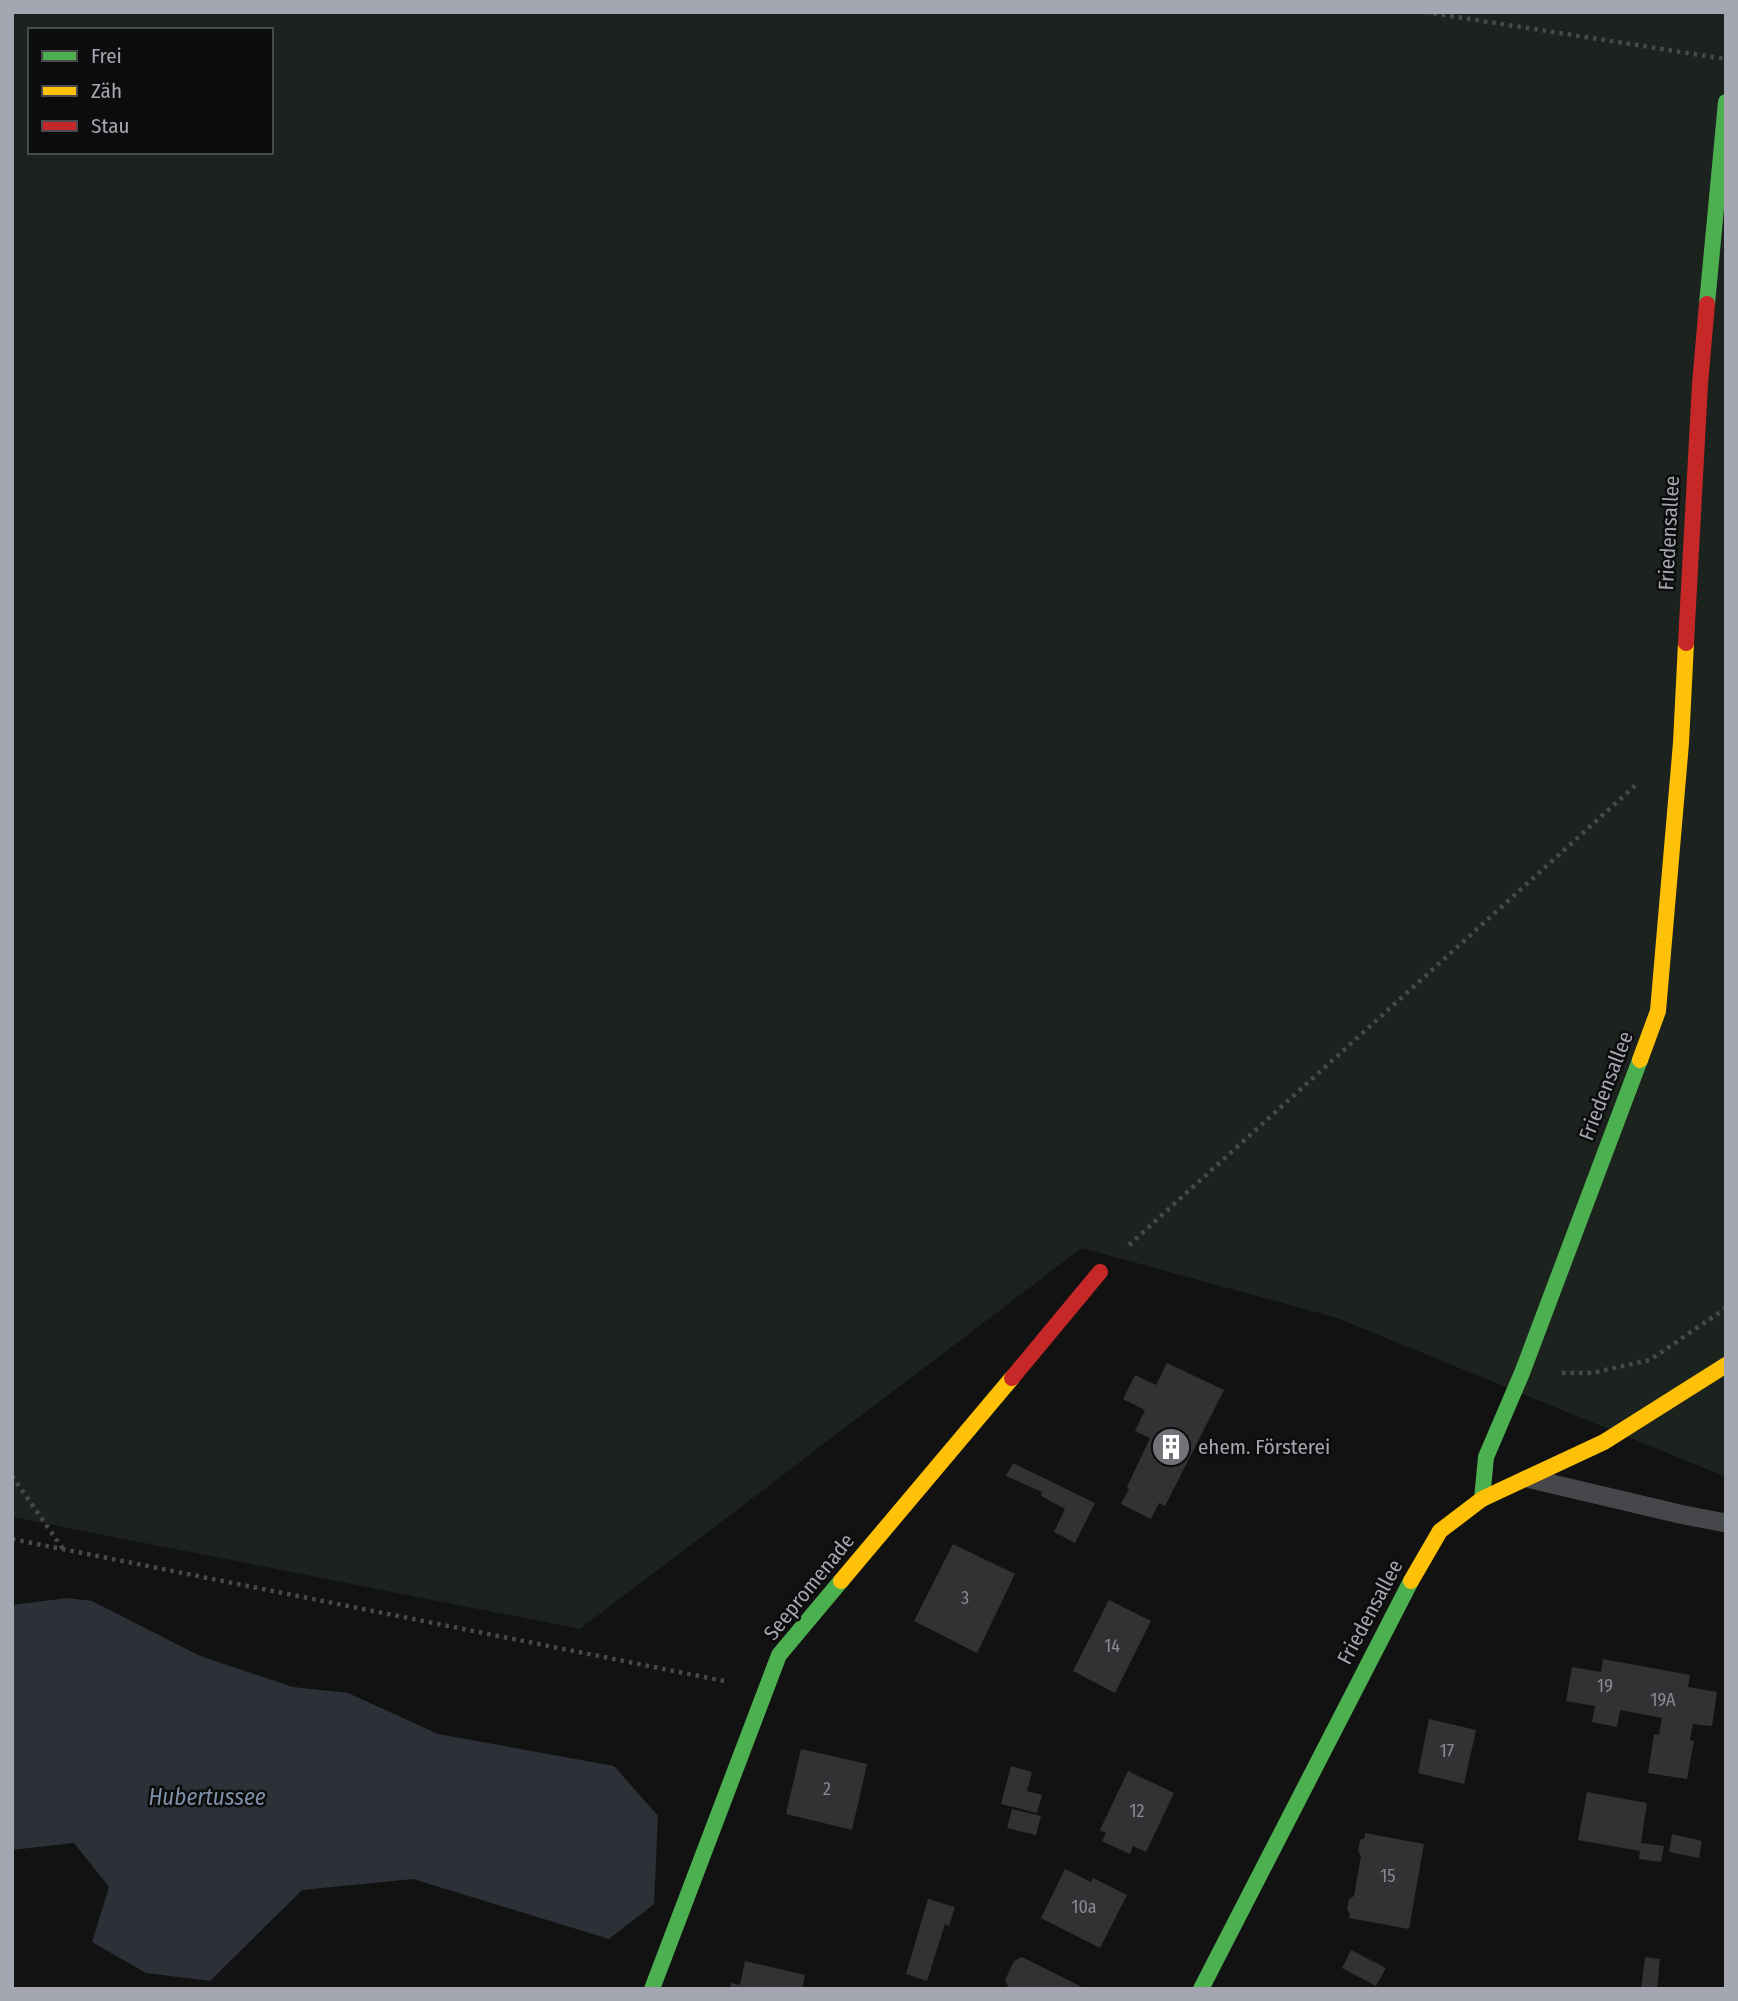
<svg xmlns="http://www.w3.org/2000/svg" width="1738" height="2001" font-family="'Fira Sans Condensed',sans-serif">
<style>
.green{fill:#1c221d;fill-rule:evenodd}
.water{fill:#2b3137}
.building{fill:#323235}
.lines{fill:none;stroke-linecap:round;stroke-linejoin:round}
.path{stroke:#48494b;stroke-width:4.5;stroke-dasharray:3.5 5;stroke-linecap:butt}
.lane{stroke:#46474b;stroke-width:19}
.fast{stroke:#4caf50;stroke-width:16}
.slow{stroke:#ffc107;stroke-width:16}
.jam{stroke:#c62828;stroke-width:16}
.labels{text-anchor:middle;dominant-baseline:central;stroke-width:5;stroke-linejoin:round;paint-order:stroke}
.number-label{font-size:18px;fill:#888a92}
.street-label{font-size:21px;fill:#a4a7b1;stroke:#0c0c0d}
.poi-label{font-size:21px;fill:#a4a7b1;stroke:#0c0c0d;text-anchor:start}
.water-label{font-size:23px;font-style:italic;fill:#7f91a9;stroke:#0c0c0d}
</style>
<rect width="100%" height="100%" fill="#121212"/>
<path class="green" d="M12,12H1726V1477L1337,1318L1082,1248L580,1629L12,1517ZM30,30H271V152H30Z"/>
<path class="water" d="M67,1598L92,1601L200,1656L293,1687L348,1693L438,1734L614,1766L658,1816L654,1904L609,1939L413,1879L302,1890L210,1981L146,1973L92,1942L109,1887L74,1843L12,1850V1605Z"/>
<path class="building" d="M1167,1363L1224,1390L1165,1506L1159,1503L1151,1519L1121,1504L1129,1489L1127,1487L1150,1438L1135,1431L1145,1410L1123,1399L1135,1375L1156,1385Z
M1013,1463L1095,1503L1075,1543L1054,1532L1065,1509L1041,1496L1042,1492L1006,1476Z
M953,1544L1015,1574L977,1653L914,1621Z
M1109,1600L1151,1621L1115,1693L1073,1671Z
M1603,1659L1690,1675L1688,1687L1717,1692L1712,1726L1693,1724L1690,1740L1694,1741L1687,1779L1648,1773L1654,1734L1659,1735L1662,1718L1620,1710L1617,1727L1592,1722L1595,1706L1566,1701L1572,1667L1601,1672Z
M1429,1719L1476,1730L1464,1784L1418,1773Z
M801,1749L867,1764L852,1830L786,1814Z
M1011,1766L1032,1772L1027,1791L1042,1795L1037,1813L1001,1804Z
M1128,1771L1174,1793L1146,1852L1133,1846L1130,1854L1102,1841L1106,1833L1100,1830Z
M1587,1792L1647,1803L1641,1843L1664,1846L1661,1862L1639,1859L1640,1851L1578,1840Z
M1012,1809L1041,1816L1036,1835L1007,1828Z
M1365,1833L1424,1844L1409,1929L1349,1918L1350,1914L1347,1910L1349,1899L1354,1896L1361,1856L1358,1851L1360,1840L1365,1838Z
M1672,1834L1702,1841L1699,1858L1669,1852Z
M1065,1869L1091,1882L1093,1878L1127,1895L1100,1948L1041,1918Z
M928,1899L955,1907L949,1926L945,1924L927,1981L906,1974Z
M1351,1950L1386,1968L1376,1986L1342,1968Z
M1022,1957L1086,1989H1006L1008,1986L1005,1980L1014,1961Z
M1645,1957L1660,1959L1657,1989H1641Z
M745,1961L805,1975L802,1989H730L731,1983L740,1985Z"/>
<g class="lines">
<path class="path" d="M1425,12L1726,59
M1129,1245L1638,783
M1562,1373H1592L1650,1360L1726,1308
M12,1476L63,1549
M12,1539L729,1682"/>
<path class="lane" d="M1531,1479L1684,1515L1726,1523"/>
<path class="fast" d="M1707,304L1726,102
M1482,1499L1486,1457L1522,1373L1640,1060
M652,1989L779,1655L841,1581
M1201,1989L1411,1581"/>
<path class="slow" d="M1640,1060L1658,1011L1681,743L1686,643
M841,1581L1012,1378
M1411,1581L1440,1531L1482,1499L1604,1442L1726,1365"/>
<path class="jam" d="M1686,643L1700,384L1707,304
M1012,1378L1100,1272"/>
</g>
<defs>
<g id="building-disc" transform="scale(2.0125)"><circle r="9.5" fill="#717379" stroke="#0c0c0d"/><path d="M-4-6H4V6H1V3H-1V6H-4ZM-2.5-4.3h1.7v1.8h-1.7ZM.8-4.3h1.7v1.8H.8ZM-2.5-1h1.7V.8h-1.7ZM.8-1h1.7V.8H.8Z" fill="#fff"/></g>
</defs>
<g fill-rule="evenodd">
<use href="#building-disc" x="1171" y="1447"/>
</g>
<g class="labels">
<g class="number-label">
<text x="965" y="1598">3</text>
<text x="1112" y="1646">14</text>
<text x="1605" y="1686">19</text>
<text x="1663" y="1700">19A</text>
<text x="1447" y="1751">17</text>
<text x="827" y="1789">2</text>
<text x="1137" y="1811">12</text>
<text x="1388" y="1876">15</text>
<text x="1084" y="1907">10a</text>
</g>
<g class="street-label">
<text transform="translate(1669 533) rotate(-87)">Friedensallee</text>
<text transform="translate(1606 1086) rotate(-69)">Friedensallee</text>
<text transform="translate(809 1587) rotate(-51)">Seepromenade</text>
<text transform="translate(1370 1612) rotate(-62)">Friedensallee</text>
</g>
<g class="poi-label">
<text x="1198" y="1447">ehem. Försterei</text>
</g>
<g class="water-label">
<text x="207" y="1797">Hubertussee</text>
</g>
</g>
<rect width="1738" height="2001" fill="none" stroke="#a4a7b1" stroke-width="28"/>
<rect x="28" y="28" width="245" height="126" fill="#0c0c0d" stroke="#494a4f" stroke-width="2"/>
<rect x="42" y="51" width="35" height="10" fill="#4caf50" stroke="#494a4f" stroke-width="2"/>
<text x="91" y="63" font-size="21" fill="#a4a7b1">Frei</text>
<rect x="42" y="86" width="35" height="10" fill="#ffc107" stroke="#494a4f" stroke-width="2"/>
<text x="91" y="98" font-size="21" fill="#a4a7b1">Zäh</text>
<rect x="42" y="121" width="35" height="10" fill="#c62828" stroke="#494a4f" stroke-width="2"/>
<text x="91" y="133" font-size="21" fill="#a4a7b1">Stau</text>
</svg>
